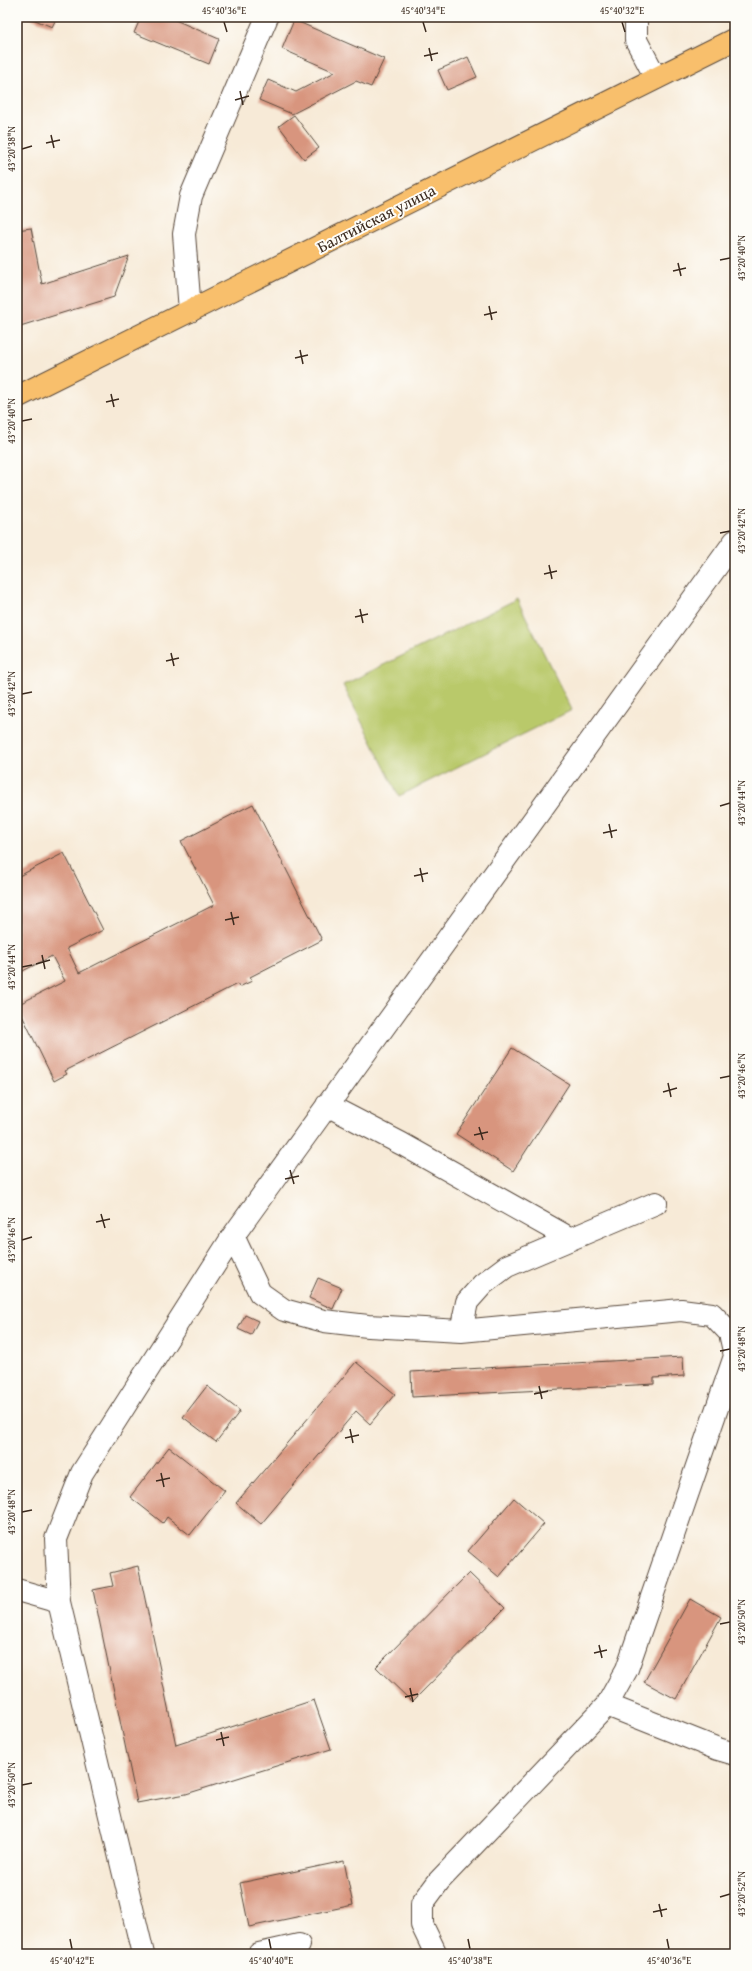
<svg xmlns="http://www.w3.org/2000/svg" width="752" height="1971" font-family="'Gentium Book Plus',serif">
<style>
.green{fill:#b9c96b;stroke:#7a7a44}
.building{fill:#d8957e}
.lines{fill:none;stroke-linecap:round;stroke-linejoin:round}
.minor-casing{stroke:#57473a;stroke-width:24}
.major-casing{stroke:#57473a;stroke-width:24}
.minor{stroke:#fff;stroke-width:22}
.major{stroke:#f8bf6c;stroke-width:22}
.ticks{fill:none;stroke:#3b2a1e;stroke-width:1.5}
.labels{text-anchor:middle;dominant-baseline:central;stroke-width:4;stroke-linejoin:round;paint-order:stroke}
.street-label{font-size:16px;fill:#3b2a1e;stroke:#fdfcf7}
.neatline{fill:none;stroke:#3b2a1e;stroke-width:1.5}
.ticks-label{font-size:10px;text-anchor:middle;fill:#3b2a1e}
</style>
<rect width="100%" height="100%" fill="#fdfcf7"/>
<filter id="ink" filterUnits="userSpaceOnUse"><feTurbulence type="fractalNoise" baseFrequency=".025" numOctaves="2"/><feDisplacementMap in="SourceGraphic" scale="8" xChannelSelector="R" yChannelSelector="G"/><feConvolveMatrix kernelMatrix="1 2 1 2 8 2 1 2 1" color-interpolation-filters="sRGB"/></filter>
<filter id="wash" filterUnits="userSpaceOnUse"><feTurbulence type="fractalNoise" baseFrequency=".012" numOctaves="4" result="noise"/><feDisplacementMap in="SourceGraphic" scale="16" xChannelSelector="R" yChannelSelector="G"/><feGaussianBlur stdDeviation="0.9" result="paint"/><feColorMatrix in="noise" values="0 0 0 0 0 0 0 0 0 0 0 0 0 0 0 0 0 1.4 0 .05"/><feComposite in="paint" operator="in"/></filter>
<g filter="url(#wash)">
<rect width="100%" height="100%" fill="#f7ead7"/>
<path class="green" d="M517,599L572,710L399,796L343,685Z"/>
<g id="blocks">
<path class="building" d="M28,17H57L52,27Z
M141,17H173V19L219,39L209,64L134,33Z
M294,20L384,59L371,87L356,81L292,114L259,100L268,80L296,92L335,72L282,49Z
M468,57L477,77L447,90L438,70Z
M294,115L319,148L304,159L279,126Z
M31,228L42,284L129,256L114,297L17,327V230Z
M253,804L322,940L250,977L252,981L239,987L237,984L65,1071L67,1074L54,1081L17,1005L65,981L52,956L17,974V877L64,853L103,930L67,948L79,973L214,905L181,841Z
M512,1048L569,1084L513,1171L456,1134Z
M318,1278L342,1288L333,1309L309,1298Z
M245,1315L258,1321L251,1335L238,1329Z
M683,1357L684,1376L654,1378V1384L412,1397L411,1372Z
M356,1362L395,1394L370,1424L356,1411L261,1524L236,1503Z
M207,1386L240,1411L216,1442L183,1417Z
M169,1447L225,1491L190,1535L167,1517L163,1523L130,1497Z
M514,1498L544,1524L499,1577L468,1551Z
M138,1566L176,1745L314,1700L331,1749L186,1794L137,1803L93,1590L113,1586L110,1573Z
M469,1573L505,1608L412,1702L376,1667Z
M690,1599L721,1617L676,1699L644,1682Z
M344,1861L353,1905L249,1927L240,1883Z"/>
</g>
</g>
<g filter="url(#ink)">
<use href="#blocks" fill-opacity="0" stroke="#57473a" stroke-width="1"/>
<g class="lines">
<g class="minor-casing">
<path id="minor" d="M636,17V40L656,78
M190,311L184,234L191,196L267,17
M327,1105L402,1144L571,1239
M233,1236L260,1293L284,1310L324,1321L368,1326L461,1331L681,1310L712,1314L730,1333L735,1356L627,1669L607,1705L439,1881L422,1904V1925L436,1954
M461,1331L467,1302L483,1284L507,1266L656,1203
M17,1590L59,1602
M607,1705L718,1749L735,1754
M143,1954L59,1602L56,1539L82,1473L233,1236L735,541
M259,1954L299,1945"/>
</g>
<g class="major-casing">
<path id="major" d="M17,397L735,39"/>
</g>
<use href="#minor" class="minor"/>
<use href="#major" class="major"/>
</g>
</g>
<path class="ticks" d="M224,22L227,32M423,22L426,32M622,22L625,32M429,48L432,61M424,56L438,53M240,91L243,105M235,100L249,96M51,135L54,148M46,143L60,140M22,149L32,146M720,260L730,258M678,263L681,276M673,271L686,268M489,306L492,320M484,315L497,312M300,350L303,364M295,358L308,355M111,394L114,407M106,402L119,399M22,421L32,419M720,533L730,531M549,565L552,579M544,574L557,571M360,609L363,623M355,617L368,614M171,653L174,666M166,661L179,658M22,694L32,692M720,806L730,803M609,824L612,838M603,833L617,830M420,868L423,882M414,876L428,873M231,912L234,925M225,920L239,917M42,955L45,969M36,964L50,960M22,967L32,965M720,1078L730,1076M668,1083L671,1097M663,1092L677,1088M479,1127L483,1140M474,1135L488,1132M290,1170L294,1184M285,1179L299,1176M101,1214L105,1228M96,1222L110,1219M22,1240L32,1237M720,1351L730,1349M539,1386L542,1399M534,1394L548,1391M350,1429L353,1443M345,1438L359,1435M161,1473L164,1487M156,1481L170,1478M22,1512L32,1510M720,1624L730,1622M599,1645L602,1658M594,1653L607,1650M410,1688L413,1702M405,1697L418,1694M221,1732L224,1746M216,1740L229,1737M22,1785L32,1783M720,1897L730,1894M659,1904L662,1917M653,1912L667,1909M70,1939L72,1949M269,1939L271,1949M468,1939L470,1949M667,1939L669,1949"/>
<g class="labels">
<g class="street-label">
<text transform="translate(376 218) rotate(-27)">Балтийская улица</text>
</g>
</g>
<rect width="752" height="1971" fill="none" stroke="#fdfcf7" stroke-width="44"/>
<rect x="22" y="22" width="708" height="1927" class="neatline"/>
<g class="ticks-label">
<text x="224" y="14">45°40'36"E</text>
<text x="423" y="14">45°40'34"E</text>
<text x="622" y="14">45°40'32"E</text>
<text transform="translate(11 149) rotate(-90)" y="4">43°20'38"N</text>
<text transform="translate(741 258) rotate(-90)" y="4">43°20'40"N</text>
<text transform="translate(11 421) rotate(-90)" y="4">43°20'40"N</text>
<text transform="translate(741 531) rotate(-90)" y="4">43°20'42"N</text>
<text transform="translate(11 694) rotate(-90)" y="4">43°20'42"N</text>
<text transform="translate(741 803) rotate(-90)" y="4">43°20'44"N</text>
<text transform="translate(11 967) rotate(-90)" y="4">43°20'44"N</text>
<text transform="translate(741 1076) rotate(-90)" y="4">43°20'46"N</text>
<text transform="translate(11 1240) rotate(-90)" y="4">43°20'46"N</text>
<text transform="translate(741 1349) rotate(-90)" y="4">43°20'48"N</text>
<text transform="translate(11 1512) rotate(-90)" y="4">43°20'48"N</text>
<text transform="translate(741 1622) rotate(-90)" y="4">43°20'50"N</text>
<text transform="translate(11 1785) rotate(-90)" y="4">43°20'50"N</text>
<text transform="translate(741 1894) rotate(-90)" y="4">43°20'52"N</text>
<text x="72" y="1964">45°40'42"E</text>
<text x="271" y="1964">45°40'40"E</text>
<text x="470" y="1964">45°40'38"E</text>
<text x="669" y="1964">45°40'36"E</text>
</g>
</svg>
